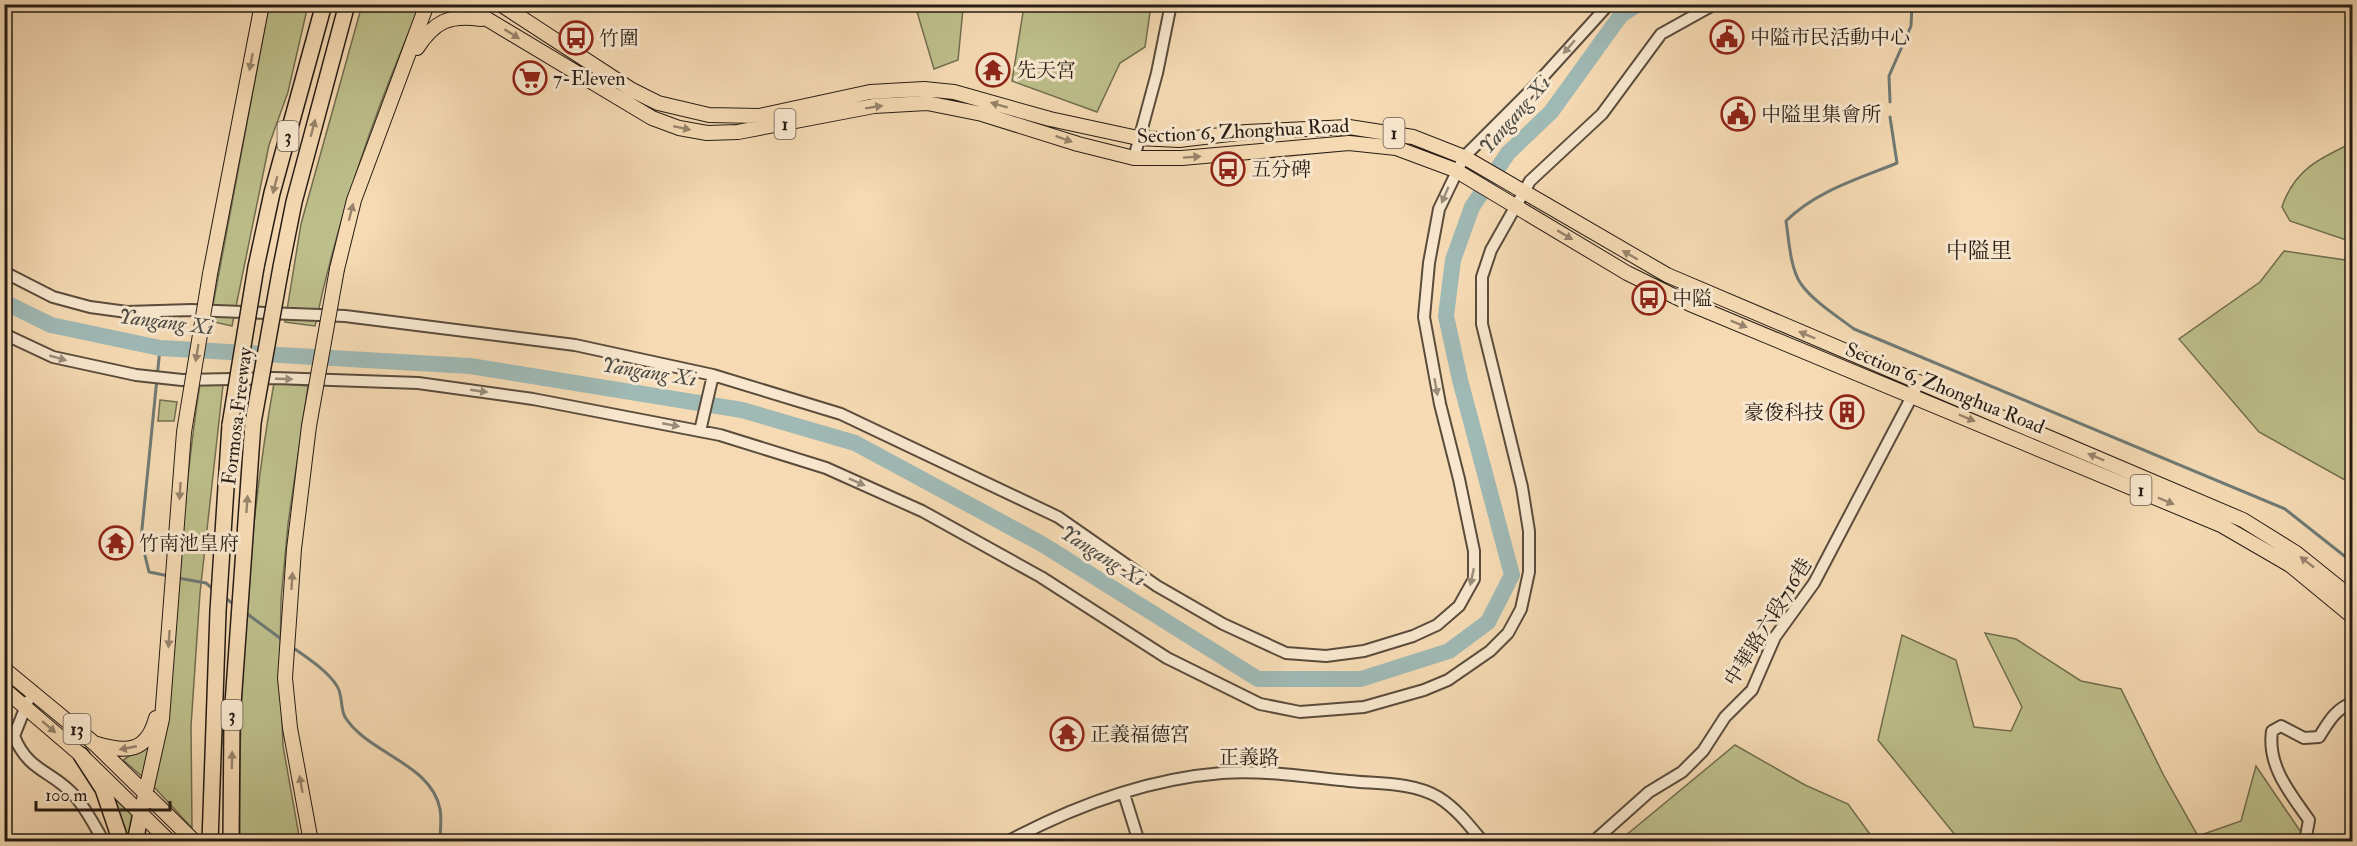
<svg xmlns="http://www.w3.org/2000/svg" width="2357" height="846" font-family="'IM FELL Double Pica','Noto Serif TC',serif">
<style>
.green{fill:#bdbf8b;stroke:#726e50;stroke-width:1.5}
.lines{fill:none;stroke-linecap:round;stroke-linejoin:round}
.stream{stroke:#6f7a75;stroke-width:3}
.river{stroke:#9fb9b5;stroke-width:16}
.minor-casing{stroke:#5a4c3c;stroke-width:14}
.major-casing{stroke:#271c15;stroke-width:16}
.highway-casing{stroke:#271c15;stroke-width:18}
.minor{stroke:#f8e7ce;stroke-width:10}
.major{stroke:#f5dab3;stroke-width:14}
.highway{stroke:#f5dab3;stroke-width:15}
.major-bridge-casing{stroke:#271c15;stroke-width:16;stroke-linecap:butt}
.highway-bridge-casing{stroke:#271c15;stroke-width:18;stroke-linecap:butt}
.major-bridge{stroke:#f5dab3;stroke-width:14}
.highway-bridge{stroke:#f5dab3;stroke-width:15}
.oneway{fill:#98846c}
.oneway2{fill:#9a8c7b}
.labels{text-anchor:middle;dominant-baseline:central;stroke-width:6;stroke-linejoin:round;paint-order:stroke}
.shield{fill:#f8e7ce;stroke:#66594c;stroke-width:1.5}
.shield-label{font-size:18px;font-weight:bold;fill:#271c15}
.poi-label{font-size:20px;fill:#271c15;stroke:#f8e7ce;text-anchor:start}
.street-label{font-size:20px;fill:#271c15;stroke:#f8e7ce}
.water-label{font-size:21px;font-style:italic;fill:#4b4b45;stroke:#f8e7ce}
.quarter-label{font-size:22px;fill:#271c15;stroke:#f8e7ce}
</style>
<rect width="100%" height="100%" fill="#f5dab3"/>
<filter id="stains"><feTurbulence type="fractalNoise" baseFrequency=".00333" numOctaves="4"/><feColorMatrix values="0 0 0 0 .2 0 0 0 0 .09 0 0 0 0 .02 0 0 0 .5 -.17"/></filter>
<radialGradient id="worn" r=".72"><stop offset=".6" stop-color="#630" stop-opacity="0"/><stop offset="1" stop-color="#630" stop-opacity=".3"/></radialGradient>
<path class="green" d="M269,5H308L288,92L269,145L232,326L210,321Z
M362,5L420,6C375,110 338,215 315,326L285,322L301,224Z
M915,5H1151L1145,47L1120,63L1097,112L1012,81L1024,6L963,9L958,60L934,69Z
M2352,143V242L2290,221L2282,207C2294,170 2320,158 2352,143Z
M2284,251L2352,261V484L2259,432L2179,339L2260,282Z
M274,383L308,386L288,524L281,600L280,666L283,746L300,841L240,842C238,688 247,534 274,383Z
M200,384L223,385L200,593L191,726L192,828L154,787C177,653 179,518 200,384Z
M160,400L177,402L174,421H158Z
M1985,633L2016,639L2081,681L2121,689L2164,776L2198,836L2241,821L2256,766L2307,841H1960L1878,740L1902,635L1956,660L1974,727L2011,731L2022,707Z
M152,741L144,778L123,760Z
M1735,745L1805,785L1848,804L1875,841H1619Z
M111,796L133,815L129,841H126Z"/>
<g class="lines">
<path class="stream" d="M1890,102L1889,76L1911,26L1912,4
M1890,117L1897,163C1858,179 1816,191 1786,221C1789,240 1790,268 1801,284C1814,302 1837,316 1854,329L2285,509L2352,562
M160,348L141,539L149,572L169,576
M178,578L206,583L214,590
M224,597L236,606
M246,613L284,641
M292,647C306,657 328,671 337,686C343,695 340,708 345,717C368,754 431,763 440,809C442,819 440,831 440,842"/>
<path class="river" d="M4,302L51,325L160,348L470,366L742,410L855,443L1042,544L1258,679H1361L1449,651L1488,622L1512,575L1460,380L1446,316L1453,260L1472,207L1508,153L1551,112L1621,15L1638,4"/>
<g class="minor-casing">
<path id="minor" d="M1134,158L1157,73L1171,4
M4,272L53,297L90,307L127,312L191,310L345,316L575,345L713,375L841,414L1058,517L1157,586L1223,624L1286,653L1326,656L1364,651L1413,636L1437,625L1459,606L1474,579V551L1459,479L1440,404L1424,317L1429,263L1439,209L1464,157L1530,91L1609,4
M4,334L53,357L136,375L182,380L275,378L418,383L533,399L720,435L826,468L922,511L1041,577L1167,658L1260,704L1300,712L1364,707L1424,690L1448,680L1490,651L1508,633L1521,609L1529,572V531L1522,487L1482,324V277L1491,250L1530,181L1602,114L1661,34L1715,4
M700,431L713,375
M28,701L14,736C28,771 50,770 73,794C86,808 94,825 104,842
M1124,794L1139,842
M1007,842C1072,807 1147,779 1222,773C1264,770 1308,777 1349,781C1378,784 1412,782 1438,797C1457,809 1469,825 1483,842
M1593,842L1649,792L1682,772L1703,751L1725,717L1752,690L1775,637L1814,583L1919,383
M2305,842L2309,820C2290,793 2267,766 2272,731L2281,726L2304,738L2319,737C2328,723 2335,709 2352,703"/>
</g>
<g class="major-casing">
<path id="major" d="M462,4L652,118L679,128L707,133L738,132L874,106L927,103L982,114L1078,144L1134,158H1182L1349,143L1396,148L1455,170L1627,273L1690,304L2221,525L2290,565L2352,616
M500,4L632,90L658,103L709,115L759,116L870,92L924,89L954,92L1050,119L1138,138L1179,140L1246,132L1349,127L1413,137L1464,157L1667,275L2243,520L2296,553L2352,598
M417,48C434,22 449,14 481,19
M337,269L354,200L427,4
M210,274L262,4
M309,426L294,549L285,678L290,728L311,842
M4,669L95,744L195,842
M4,689L81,755L170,842
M97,744C127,753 147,752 156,718
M141,813L162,719L184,432"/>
</g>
<g class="highway-casing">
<path id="highway" d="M256,267L272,193L324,4
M281,267L294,202L347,4
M81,755L103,789L121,842
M135,842L141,813
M210,842L218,611L230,425
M231,842L232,718L253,423"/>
</g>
<use href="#minor" class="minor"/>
<use href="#major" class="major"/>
<use href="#highway" class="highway"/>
<g class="major-bridge-casing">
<path id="major-bridge" d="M309,426L337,269
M184,432L210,274"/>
</g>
<g class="highway-bridge-casing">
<path id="highway-bridge" d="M253,423L281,267
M230,425L256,267"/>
</g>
<use href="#major-bridge" class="major-bridge"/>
<use href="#highway-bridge" class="highway-bridge"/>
</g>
<defs><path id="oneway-solid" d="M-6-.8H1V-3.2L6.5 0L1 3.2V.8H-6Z" transform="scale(1.5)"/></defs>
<g class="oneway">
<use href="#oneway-solid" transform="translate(512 34) rotate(32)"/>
<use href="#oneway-solid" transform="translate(251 62) rotate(101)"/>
<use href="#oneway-solid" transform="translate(999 105) rotate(-164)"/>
<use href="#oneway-solid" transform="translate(874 107) rotate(-9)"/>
<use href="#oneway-solid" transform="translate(313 128) rotate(-75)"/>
<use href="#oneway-solid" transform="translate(682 128) rotate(12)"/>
<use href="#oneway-solid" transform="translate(1064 139) rotate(20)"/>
<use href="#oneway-solid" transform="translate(1192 157) rotate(-4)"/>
<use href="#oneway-solid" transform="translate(275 185) rotate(105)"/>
<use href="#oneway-solid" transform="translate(351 212) rotate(-76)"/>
<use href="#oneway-solid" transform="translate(1565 235) rotate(31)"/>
<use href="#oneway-solid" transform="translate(1630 255) rotate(-150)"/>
<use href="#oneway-solid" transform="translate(1739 324) rotate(22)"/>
<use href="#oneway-solid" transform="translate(1807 335) rotate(-157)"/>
<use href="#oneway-solid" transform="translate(197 353) rotate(99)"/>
<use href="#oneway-solid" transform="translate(1967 418) rotate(23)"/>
<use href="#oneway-solid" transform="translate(2096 457) rotate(-157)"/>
<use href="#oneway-solid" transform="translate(180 491) rotate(94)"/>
<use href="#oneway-solid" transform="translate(2166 501) rotate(23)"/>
<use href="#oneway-solid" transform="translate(247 504) rotate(-86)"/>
<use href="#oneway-solid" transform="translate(2307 562) rotate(-142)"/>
<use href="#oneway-solid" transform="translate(292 581) rotate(-86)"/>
<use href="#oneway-solid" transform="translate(169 639) rotate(94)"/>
<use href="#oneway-solid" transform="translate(49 727) rotate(41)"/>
<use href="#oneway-solid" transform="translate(128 748) rotate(169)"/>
<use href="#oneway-solid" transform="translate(232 760) rotate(-89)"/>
<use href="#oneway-solid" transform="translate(301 784) rotate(-100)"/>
</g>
<g class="oneway2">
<use href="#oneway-solid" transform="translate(1569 47) rotate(131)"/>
<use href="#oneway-solid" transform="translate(1445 195) rotate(113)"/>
<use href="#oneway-solid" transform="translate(58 358) rotate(16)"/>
<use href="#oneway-solid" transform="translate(284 379) rotate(2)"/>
<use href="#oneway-solid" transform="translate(1436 387) rotate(80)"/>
<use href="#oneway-solid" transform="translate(479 391) rotate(8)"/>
<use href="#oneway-solid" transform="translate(671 425) rotate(11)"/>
<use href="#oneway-solid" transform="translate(857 482) rotate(24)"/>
<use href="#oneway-solid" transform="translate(1472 577) rotate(102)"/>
</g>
<defs>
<g id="civic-ring" transform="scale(1.725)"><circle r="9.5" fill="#f8e7ce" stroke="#8f2418" stroke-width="1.5"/><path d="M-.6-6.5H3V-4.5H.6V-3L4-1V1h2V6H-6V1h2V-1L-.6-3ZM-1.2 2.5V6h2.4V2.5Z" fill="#8f2418"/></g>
<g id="bus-ring" transform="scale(1.725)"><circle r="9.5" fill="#f8e7ce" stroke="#8f2418" stroke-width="1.5"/><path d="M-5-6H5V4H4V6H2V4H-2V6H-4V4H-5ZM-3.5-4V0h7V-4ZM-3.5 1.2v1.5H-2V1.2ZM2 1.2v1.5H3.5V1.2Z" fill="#8f2418"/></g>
<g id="temple-ring" transform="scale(1.725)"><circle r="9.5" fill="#f8e7ce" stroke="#8f2418" stroke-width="1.5"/><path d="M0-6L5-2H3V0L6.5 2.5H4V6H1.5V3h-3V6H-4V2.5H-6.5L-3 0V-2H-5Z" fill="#8f2418"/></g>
<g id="supermarket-ring" transform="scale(1.725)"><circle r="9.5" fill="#f8e7ce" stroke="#8f2418" stroke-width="1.5"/><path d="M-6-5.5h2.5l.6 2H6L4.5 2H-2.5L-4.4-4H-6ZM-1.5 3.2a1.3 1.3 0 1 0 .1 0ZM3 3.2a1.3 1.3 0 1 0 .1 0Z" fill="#8f2418"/></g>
<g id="building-ring" transform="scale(1.725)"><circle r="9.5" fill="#f8e7ce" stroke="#8f2418" stroke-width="1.5"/><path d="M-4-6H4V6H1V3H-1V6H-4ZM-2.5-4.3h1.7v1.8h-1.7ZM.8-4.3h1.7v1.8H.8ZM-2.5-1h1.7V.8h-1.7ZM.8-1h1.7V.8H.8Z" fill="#8f2418"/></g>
</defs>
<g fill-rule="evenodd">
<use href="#civic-ring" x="1727" y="37"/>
<use href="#bus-ring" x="576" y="38"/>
<use href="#temple-ring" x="993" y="70"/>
<use href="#supermarket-ring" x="530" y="78"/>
<use href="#civic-ring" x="1738" y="114"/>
<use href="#bus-ring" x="1228" y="169"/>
<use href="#bus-ring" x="1649" y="298"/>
<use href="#building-ring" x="1847" y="412"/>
<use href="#temple-ring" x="116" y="543"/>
<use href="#temple-ring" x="1067" y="734"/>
</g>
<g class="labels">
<g class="shield">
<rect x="774.5" y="109" width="21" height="30" rx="4.5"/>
<rect x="1383.5" y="118" width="21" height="30" rx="4.5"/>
<rect x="277.5" y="121" width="21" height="30" rx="4.5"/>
<rect x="2130.5" y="475" width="21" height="30" rx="4.5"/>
<rect x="221.5" y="700" width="21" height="30" rx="4.5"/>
<rect x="63.5" y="714" width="27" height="30" rx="4.5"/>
</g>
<g class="shield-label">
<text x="785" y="124">1</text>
<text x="1394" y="133">1</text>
<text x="288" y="136">3</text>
<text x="2141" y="490">1</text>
<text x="232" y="715">3</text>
<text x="77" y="729">13</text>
</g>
<g class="poi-label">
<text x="1750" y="37">中隘市民活動中心</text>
<text x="599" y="38">竹圍</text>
<text x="1016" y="70">先天宮</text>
<text x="553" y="78">7-Eleven</text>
<text x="1761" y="114">中隘里集會所</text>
<text x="1251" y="169">五分碑</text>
<text x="1672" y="298">中隘</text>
<text x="1824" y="412" text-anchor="end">豪俊科技</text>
<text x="139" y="543">竹南池皇府</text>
<text x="1090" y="734">正義福德宮</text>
</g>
<g class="street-label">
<text transform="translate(1243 131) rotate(-3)">Section 6, Zhonghua Road</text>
<text transform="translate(1945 388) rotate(22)">Section 6, Zhonghua Road</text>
<text transform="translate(237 416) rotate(-83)">Formosa Freeway</text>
<text transform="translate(1768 622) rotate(-58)">中華路六段716巷</text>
<text x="1249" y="757">正義路</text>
</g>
<g class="water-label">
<text transform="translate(1515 115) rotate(-49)">Yangang Xi</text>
<text transform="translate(166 322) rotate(7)">Yangang Xi</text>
<text transform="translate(649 372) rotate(9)">Yangang Xi</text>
<text transform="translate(1103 556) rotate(32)">Yangang Xi</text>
</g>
<g class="quarter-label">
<text x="1979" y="251">中隘里</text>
</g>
</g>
<rect width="2357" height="846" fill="none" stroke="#f5dab3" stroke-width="24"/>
<rect x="6" y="6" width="2345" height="834" fill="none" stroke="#271c15" stroke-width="3"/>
<rect x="12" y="12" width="2333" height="822" fill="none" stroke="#271c15" stroke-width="1.5"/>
<path d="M36 801v9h134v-9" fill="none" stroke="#271c15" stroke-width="3"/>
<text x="45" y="801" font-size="18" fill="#271c15" stroke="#f8e7ce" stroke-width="4.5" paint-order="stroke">100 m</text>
<rect width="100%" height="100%" filter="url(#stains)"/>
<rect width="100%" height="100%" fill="url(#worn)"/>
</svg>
